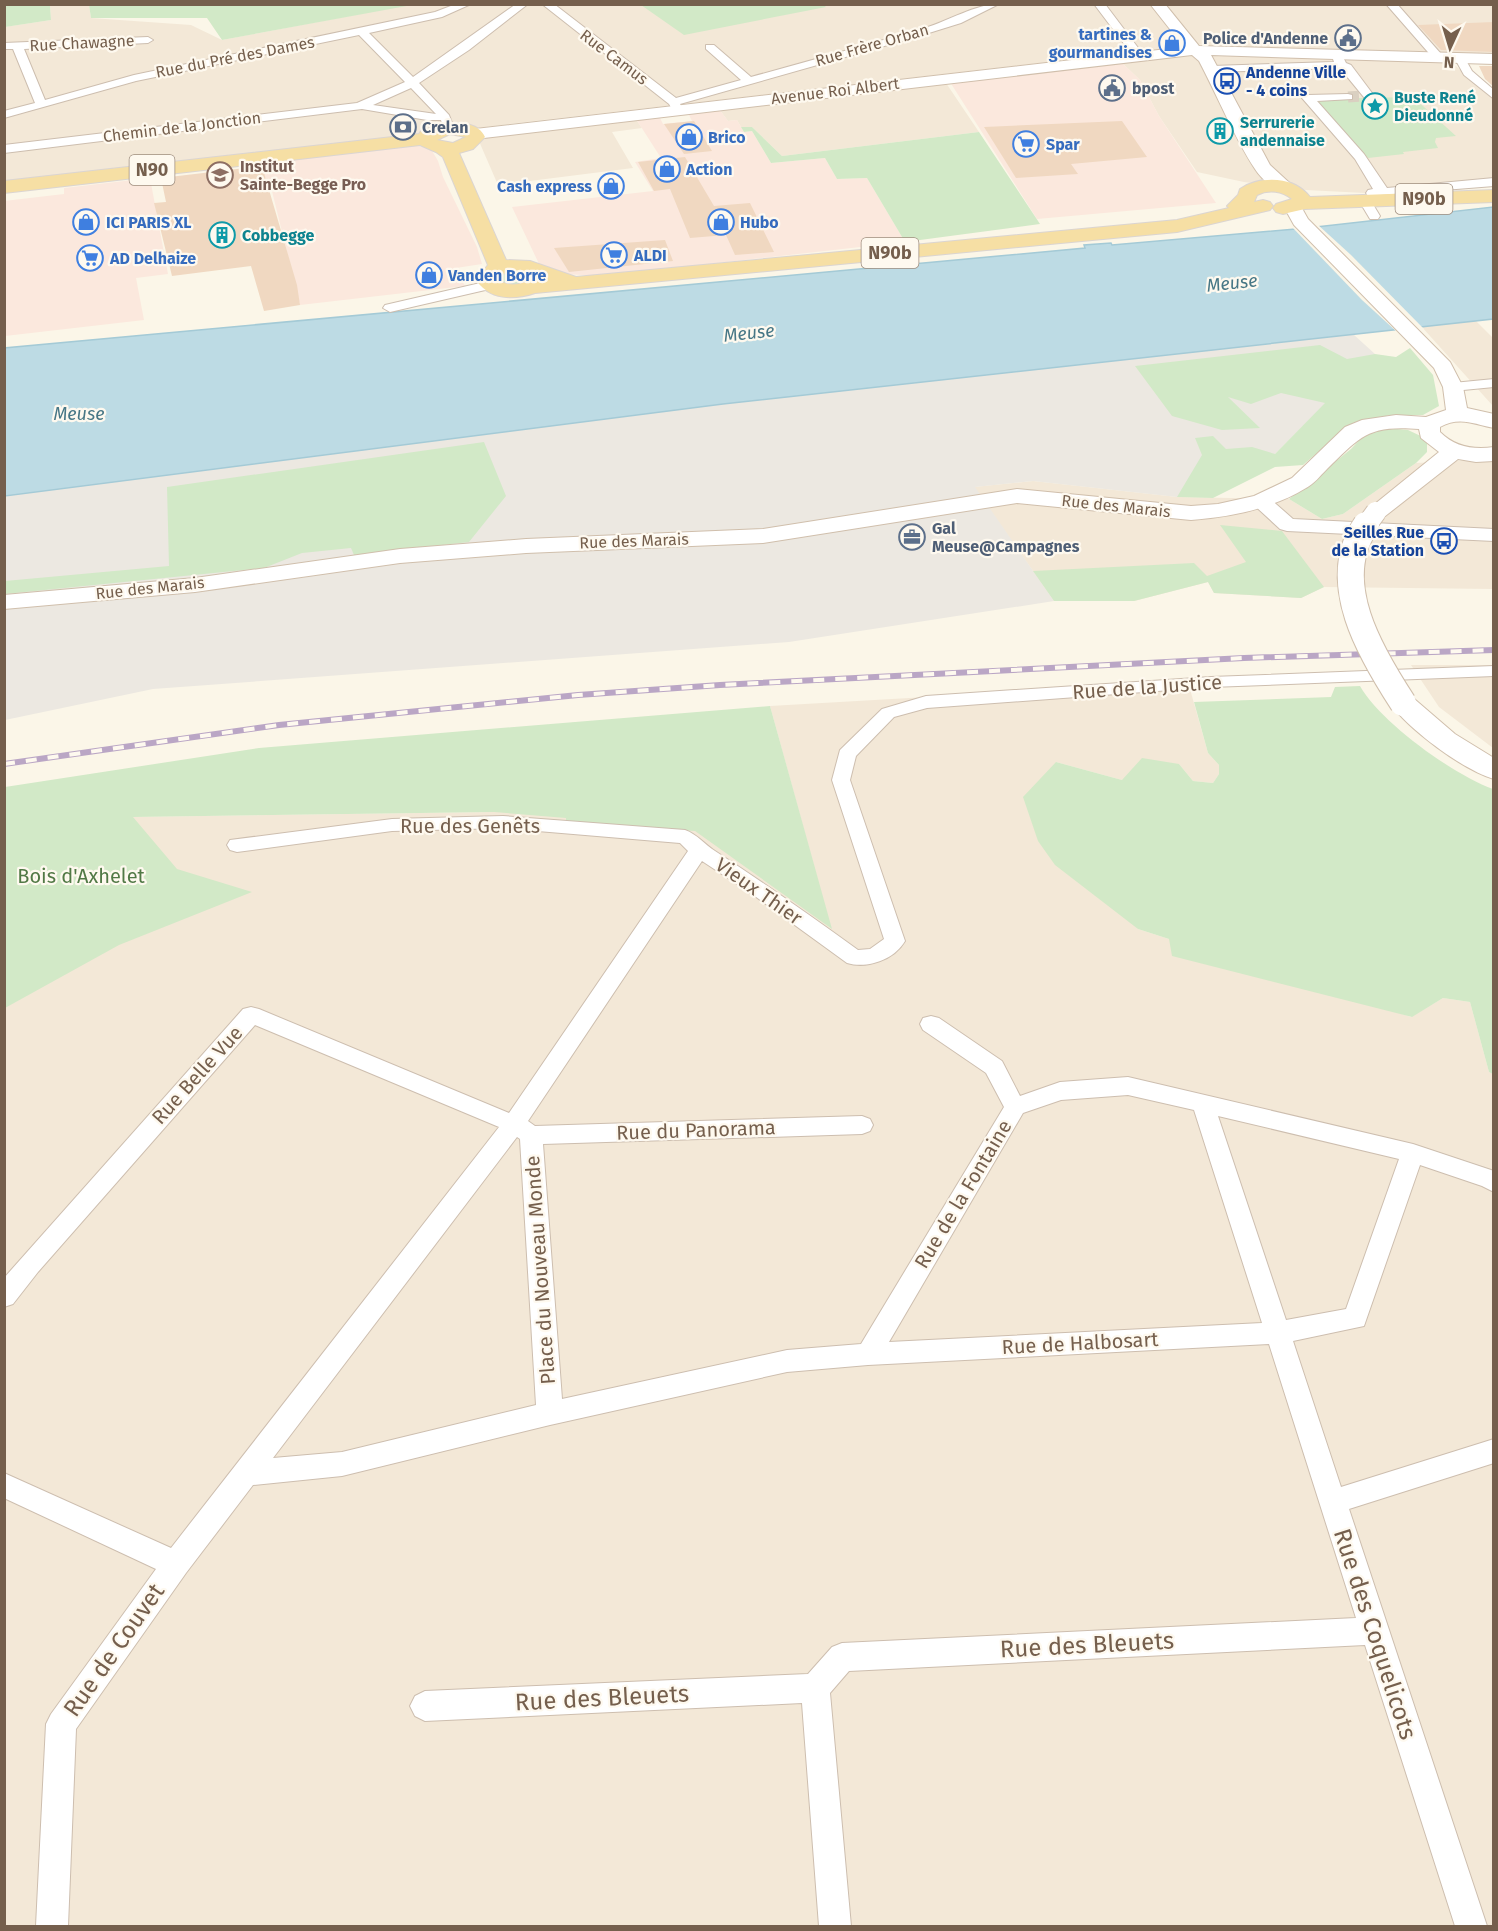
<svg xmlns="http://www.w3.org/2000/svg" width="1498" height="1931" font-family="'Fira Sans',sans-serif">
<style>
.residential{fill:#f3e8d7}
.commercial{fill:#fbe8dd}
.industrial{fill:#ece8e1}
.green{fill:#d2e9c7}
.water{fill:#bddbe4;stroke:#a4cad6;stroke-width:1.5}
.pier{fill:#fbf6e8}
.building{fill:#f0d8c1}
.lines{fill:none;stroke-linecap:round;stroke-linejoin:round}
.minor-tunnel{stroke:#dad0c1;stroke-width:11;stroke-dasharray:11 6;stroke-linecap:butt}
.minor-casing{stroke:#cdbeaf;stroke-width:2}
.tertiary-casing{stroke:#cdbeaf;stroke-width:2}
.secondary-casing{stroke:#d0bfac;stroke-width:2}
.primary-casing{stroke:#dbd5d1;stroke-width:2}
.minor{fill:#fff;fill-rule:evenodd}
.tertiary{fill:#fff;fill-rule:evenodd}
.secondary{fill:#fff;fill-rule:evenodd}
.primary{fill:#f6dfa4;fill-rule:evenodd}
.rail-casing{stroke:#baa6c5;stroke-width:6}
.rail{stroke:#fef9ef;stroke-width:4;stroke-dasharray:11;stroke-linecap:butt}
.secondary-bridge-far1-casing{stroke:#d0bfac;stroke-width:22;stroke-linecap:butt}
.secondary-bridge-casing{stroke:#d0bfac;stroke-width:28;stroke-linecap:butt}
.secondary-bridge-far1{stroke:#fff;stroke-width:20}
.secondary-bridge{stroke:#fff;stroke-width:26}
.labels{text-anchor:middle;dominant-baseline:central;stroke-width:4.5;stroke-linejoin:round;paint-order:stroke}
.far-shop-label{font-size:16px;font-weight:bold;fill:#366cbe;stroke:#fef9ef;text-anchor:start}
.far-service-label{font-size:16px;font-weight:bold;fill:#4e5e75;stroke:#fef9ef;text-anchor:start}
.far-street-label{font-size:16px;fill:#755f4d;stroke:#fef9ef}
.far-transit-label{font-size:16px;font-weight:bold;fill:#164399;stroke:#fef9ef;text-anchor:start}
.far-culture-label{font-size:16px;font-weight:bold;fill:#0d838f;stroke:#fef9ef;text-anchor:start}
.far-education-label{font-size:16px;font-weight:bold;fill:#785e54;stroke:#fef9ef;text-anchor:start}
.shield{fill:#fef9ef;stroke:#9e8d7e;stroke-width:1.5}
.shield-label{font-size:18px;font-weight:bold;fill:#755f4d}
.far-water-label{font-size:18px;font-style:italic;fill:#477786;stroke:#fef9ef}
.street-label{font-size:20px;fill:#755f4d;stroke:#fef9ef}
.park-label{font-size:20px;fill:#517945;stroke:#fef9ef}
.near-street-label{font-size:24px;fill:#755f4d;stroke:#fef9ef}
</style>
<rect width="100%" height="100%" fill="#fbf6e8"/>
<path class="residential" d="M50,4L89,5L91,18L191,25L222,40L412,4H1493L1494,55L1183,44L1178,47L5,182L4,27L51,20Z
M1229,54L1450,61L1493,98V186L1404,195L1306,190L1244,182L1197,172L1159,116L1140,80L1119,60Z
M946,83L979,132L782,156L752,127H741L737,120L728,121L719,109Z
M635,118L642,128L612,132L633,168L498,185L478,139Z
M1476,321L1493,338V406L1421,326Z
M1493,459V589L1324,587L1301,598L1214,593L1208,582L1134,601H1054L974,487L1033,481L1177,497L1289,499L1322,519L1343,514L1416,463Z
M1411,665H1493V748L1439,707Z
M1188,682L1208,753L1219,765V774L1213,783L1193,781L1179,764L1122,780L1056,762L1138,929L1411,1017L1443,998L1470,1002L1489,1072L1494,1074L1493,1926H5V965L133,817L494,812L640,783L831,928L770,706Z"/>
<path class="commercial" d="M1119,60L1140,80L1159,116L1216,203L1037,219L950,82Z
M719,109L728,121L737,120L744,132L752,131L771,163L825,158L837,179L867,178L905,242L602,276L563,274L540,266L512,207L653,191L635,162L661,158L636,119L659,116L663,124L692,121L688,113Z
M413,145L431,149L438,161L443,177L477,247L482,264L456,268L465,286L300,305L271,187L255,160Z
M150,178L168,274L136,278L144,320L5,336L4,201L64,194V188Z"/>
<path class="industrial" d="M1353,334L1375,354L1275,454L1177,497L1033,481L975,487L1054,601L789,642L153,689L5,720L4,496L723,404Z"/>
<path class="green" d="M822,4L826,7L684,35L641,5Z
M4,5H50L51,20L5,27Z
M89,5V4L412,5L222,40L207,18H91Z
M1413,97L1456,136L1436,138L1435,142L1438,148L1403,152L1404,154L1368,158L1314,99Z
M741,127H752L782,156L979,132L1040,224L905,242L867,178L837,179L825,158L771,163L752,131L744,132Z
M522,270L534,276L532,280C520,288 508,286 497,279L498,275L504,271Z
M1320,345L1347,359L1375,354L1396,357L1410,348L1433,375L1439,406L1423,415H1390L1348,426L1303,465L1275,467L1213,498L1177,497L1202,455L1195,438L1213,436L1226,449L1252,447L1275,454L1325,403L1281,393L1251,404L1228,397L1260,428L1222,430L1172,416L1135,366Z
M1387,428L1408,430L1427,439V452L1416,463L1343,514L1322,519L1289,499L1351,449L1366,433Z
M484,442L506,496L469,542L354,555L351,548L302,553L264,568L5,594V581L169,566L167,487Z
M1220,525L1282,531L1324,587L1301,598L1214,593L1208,582L1134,601H1054L1033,571L1194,563L1207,576L1246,562Z
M1360,686C1381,723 1454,775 1493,789V1074L1489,1072L1470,1002L1443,998L1412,1017L1172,956L1169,939L1138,929L1055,865L1038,841L1023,797L1056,762L1122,780L1142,758L1179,764L1193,781L1213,783L1219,774V765L1208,753L1194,702L1331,697L1335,687Z
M770,706L832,929L695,831L566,823V818L494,812L133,817L177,869L252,892L119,945L5,1008V787L259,748Z"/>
<path class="water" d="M1493,207V319L723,404L5,496L4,348L1085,248L1084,245L1111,243L1112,245L1307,228Z"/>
<path class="pier" d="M1317,224L1351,255L1424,329L1397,332L1362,300L1292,227Z"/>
<path class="building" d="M1494,22V52L1441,50L1418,25Z
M1479,66H1494V87L1485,79Z
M694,121L712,151L684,154L664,124Z
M1122,121L1147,157L1071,164L1078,174L1016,178L984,127Z
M685,157L714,206L750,203L774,252L735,255L726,235L690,238L670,189L654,191L638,162Z
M262,166L297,285L300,305L264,311L251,266L172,276L154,203L166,202L161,178Z
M665,240L673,261L569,272L554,248Z"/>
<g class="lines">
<path class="minor-tunnel" d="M1348,97L1365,96"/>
<g class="minor-casing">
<path id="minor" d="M456,4H471L442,17L369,33L413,77L516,4H528L469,50L419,83L449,115L454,128L452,130H444L441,120H427L362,109L4,153V145L357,103L405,82L359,35L136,81L4,118V111L35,103L13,49H4V43L148,37L153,40L148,43L24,49L45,100L134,75L435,12ZM411,88L436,114L373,105Z
M542,4H554L676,98L741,80L706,49V45H714L751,77C809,61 867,45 925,28C948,21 976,4 999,4L961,23L916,37L680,104L683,109L677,112L673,111L669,104Z
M1094,4H1105L1142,53V57H1134Z
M1386,4H1397L1442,55V59H1434Z
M1336,50L1340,51L1346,63L1351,65L1375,97V101H1367L1340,68L1212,72L1206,69L1212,66L1334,62L1331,53Z
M1459,54L1463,55L1472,71L1494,90V99L1464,75L1454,57Z
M1348,94L1352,95V99L1317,101L1364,154L1387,188L1494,178V186L1368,196L1366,193L1368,190L1373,189L1355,159L1302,98L1308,95Z
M1367,200L1371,201L1380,216L1378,219H1370L1361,204Z
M489,281L494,282L496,285L494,288L390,312L383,308L385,305Z
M1494,379V387L1453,391L1446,387L1453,383Z
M1494,666V676L1211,687L927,708L894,717L856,756L850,780L905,941C894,960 867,969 847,963L752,894L702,861L528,1121L535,1126L862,1116L870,1119L873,1125L870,1131L862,1134L543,1144L562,1399L787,1350L861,1344L1004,1107L986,1073L923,1030L920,1024L923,1018L931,1016L939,1018L1002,1061L1020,1096L1060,1082L1128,1077L1413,1144L1494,1171V1192L1482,1186L1420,1165L1364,1326L1293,1341L1341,1487L1494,1439V1463L1349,1509L1487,1926H1455L1365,1645L849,1671L830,1693L851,1926H819L802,1703L425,1721L415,1716L410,1706L415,1696L425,1691L808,1674L832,1647L842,1643L1356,1618L1269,1344L868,1365L787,1372L550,1425L342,1476L253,1485L186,1573L76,1729L68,1926H36L46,1724L51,1714L156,1569L4,1498V1473L171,1548L499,1127L255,1025L38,1272L13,1304L4,1307V1278L243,1009L251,1007L259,1009L509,1113L688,851L680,843L503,828L392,831L237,852L230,850L227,845L230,840L392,819L503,816L685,830C697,834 705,845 715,851C764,883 811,916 858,950L870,949L884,939L832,780L840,750L882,709L926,696L1211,677ZM1128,1095L1194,1110L1262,1323L889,1342L1023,1113L1061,1100ZM1218,1116L1399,1159L1346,1309L1286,1320ZM517,1137L520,1139L536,1405L342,1452L273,1458Z"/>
</g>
<g class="tertiary-casing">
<path id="tertiary" d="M1261,495L1268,497L1293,519L1494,529V541L1287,531L1280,529L1254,505L1251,501L1254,497Z"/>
</g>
<g class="secondary-casing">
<path id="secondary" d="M1150,4H1165L1199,46L1494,54V64L1211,55L1270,165L1295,188L1292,192C1279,195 1262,180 1255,169C1235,139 1217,95 1199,61L1192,55L475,139L467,134L475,129L1184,47Z
M1293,202L1299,203L1308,219L1450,362L1463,387L1467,408L1494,414V428C1474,424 1459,416 1440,427V432C1455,447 1473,450 1494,447V461L1476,462L1458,459L1384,517L1376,519L1368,517L1365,512L1439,452L1421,438L1419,429C1368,425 1361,436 1327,469C1320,476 1314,484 1306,488C1272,509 1230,517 1191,520L1017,503L763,543L526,553L400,563L195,592L4,609V595L195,578L400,549L526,539L763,529L1017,489L1191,506L1218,504L1254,496L1292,478L1345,427L1362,420L1396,415L1426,417L1446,410L1443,387L1434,368L1294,225L1284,207L1287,203Z
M1403,695L1412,697L1455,734L1494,758V779C1463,770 1408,729 1390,703L1394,697Z"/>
</g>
<g class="primary-casing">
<path id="primary" d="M448,123C462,123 479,123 485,137L473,149L459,153L506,260L530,261L576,277L1177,220L1229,208L1227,206L1238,195L1240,189C1261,175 1294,176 1310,197L1494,190V202L1305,209L1283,214L1276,212L1273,208L1276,204L1292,199C1282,191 1269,189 1257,195L1254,202L1263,200L1270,202L1273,206L1270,210L1177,232L535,293C514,300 489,300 476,280L488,265L443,157L436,152L420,145L4,193V181L419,134L421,131ZM450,134L466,137L453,143L437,140ZM513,271L524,272L534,277C522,285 509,288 497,279L500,275Z"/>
</g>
<use href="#minor" class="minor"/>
<use href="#tertiary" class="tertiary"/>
<use href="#secondary" class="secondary"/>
<use href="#primary" class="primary"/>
<g class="rail-casing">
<path id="rail" d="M4,764L279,725L578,695L720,685L1244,658L1494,650"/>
</g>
<use href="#rail" class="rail"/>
<g class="secondary-bridge-far1-casing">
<path id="secondary-bridge-far1" d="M1365,527L1376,512"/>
</g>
<g class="secondary-bridge-casing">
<path id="secondary-bridge" d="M1366,525C1327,581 1371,654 1403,703"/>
</g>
<use href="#secondary-bridge-far1" class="secondary-bridge-far1"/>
<use href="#secondary-bridge" class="secondary-bridge"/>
</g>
<defs>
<g id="civic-ring" transform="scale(1.35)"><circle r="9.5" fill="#fef9ef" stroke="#5c6f8a" stroke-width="1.5"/><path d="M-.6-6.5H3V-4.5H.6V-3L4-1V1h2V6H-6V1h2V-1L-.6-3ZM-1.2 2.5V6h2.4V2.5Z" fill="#5c6f8a"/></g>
<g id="shop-ring" transform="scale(1.35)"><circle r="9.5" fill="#fef9ef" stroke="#3f7fe0" stroke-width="1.5"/><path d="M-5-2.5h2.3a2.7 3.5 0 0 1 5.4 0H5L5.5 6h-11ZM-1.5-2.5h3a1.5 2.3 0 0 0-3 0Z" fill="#3f7fe0"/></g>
<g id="bus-ring" transform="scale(1.35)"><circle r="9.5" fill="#fef9ef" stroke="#1a4fb4" stroke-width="1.5"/><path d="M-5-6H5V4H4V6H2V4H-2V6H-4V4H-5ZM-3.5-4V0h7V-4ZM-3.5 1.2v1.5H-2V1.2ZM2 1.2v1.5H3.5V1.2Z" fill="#1a4fb4"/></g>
<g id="sight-ring" transform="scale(1.35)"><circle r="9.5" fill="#fef9ef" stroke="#0f9aa8" stroke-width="1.5"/><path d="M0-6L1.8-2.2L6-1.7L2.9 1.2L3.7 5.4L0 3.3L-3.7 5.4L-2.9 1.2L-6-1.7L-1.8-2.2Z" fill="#0f9aa8"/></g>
<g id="bank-ring" transform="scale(1.35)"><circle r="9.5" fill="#fef9ef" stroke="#5c6f8a" stroke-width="1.5"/><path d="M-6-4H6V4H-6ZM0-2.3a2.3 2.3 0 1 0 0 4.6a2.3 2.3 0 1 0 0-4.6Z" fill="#5c6f8a"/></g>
<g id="building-ring" transform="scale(1.35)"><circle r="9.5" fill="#fef9ef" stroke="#0f9aa8" stroke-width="1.5"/><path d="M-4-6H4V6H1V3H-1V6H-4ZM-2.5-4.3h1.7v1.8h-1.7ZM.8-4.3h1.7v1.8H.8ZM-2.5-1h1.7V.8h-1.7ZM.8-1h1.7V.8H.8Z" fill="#0f9aa8"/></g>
<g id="supermarket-ring" transform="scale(1.35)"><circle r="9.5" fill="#fef9ef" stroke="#3f7fe0" stroke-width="1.5"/><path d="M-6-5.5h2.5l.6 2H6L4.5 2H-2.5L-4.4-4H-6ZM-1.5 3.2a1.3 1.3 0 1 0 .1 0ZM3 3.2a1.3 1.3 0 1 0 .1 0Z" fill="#3f7fe0"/></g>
<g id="university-ring" transform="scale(1.35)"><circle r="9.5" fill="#fef9ef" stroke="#8d6e63" stroke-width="1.5"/><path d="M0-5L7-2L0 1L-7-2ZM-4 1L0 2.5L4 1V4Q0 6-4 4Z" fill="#8d6e63"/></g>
<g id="office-ring" transform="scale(1.35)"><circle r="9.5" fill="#fef9ef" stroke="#5c6f8a" stroke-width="1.5"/><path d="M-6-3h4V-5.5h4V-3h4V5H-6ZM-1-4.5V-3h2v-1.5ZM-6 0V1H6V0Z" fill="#5c6f8a"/></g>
</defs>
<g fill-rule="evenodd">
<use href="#civic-ring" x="1348" y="38"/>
<use href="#shop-ring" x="1172" y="43"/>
<use href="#bus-ring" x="1227" y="81"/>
<use href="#civic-ring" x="1112" y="88"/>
<use href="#sight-ring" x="1375" y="106"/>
<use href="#bank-ring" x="403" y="127"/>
<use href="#building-ring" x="1220" y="131"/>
<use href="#shop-ring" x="689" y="137"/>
<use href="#supermarket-ring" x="1026" y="144"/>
<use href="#shop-ring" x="667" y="169"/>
<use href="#university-ring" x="220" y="175"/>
<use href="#shop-ring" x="611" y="186"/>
<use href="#shop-ring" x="86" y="222"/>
<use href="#shop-ring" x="721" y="222"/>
<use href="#building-ring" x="222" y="235"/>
<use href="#supermarket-ring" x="614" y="255"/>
<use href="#supermarket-ring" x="90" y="258"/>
<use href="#shop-ring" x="429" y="275"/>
<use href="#office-ring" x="912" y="537"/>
<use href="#bus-ring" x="1444" y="541"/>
</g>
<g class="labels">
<g class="far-shop-label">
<text x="1152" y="34" text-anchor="end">tartines &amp;<tspan x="1152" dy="18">gourmandises</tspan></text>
<text x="708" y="137">Brico</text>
<text x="1046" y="144">Spar</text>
<text x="686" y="169">Action</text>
<text x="592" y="186" text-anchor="end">Cash express</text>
<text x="106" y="222">ICI PARIS XL</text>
<text x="740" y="222">Hubo</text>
<text x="634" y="255">ALDI</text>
<text x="110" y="258">AD Delhaize</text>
<text x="448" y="275">Vanden Borre</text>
</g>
<g class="far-service-label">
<text x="1328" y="38" text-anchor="end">Police d'Andenne</text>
<text x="1132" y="88">bpost</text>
<text x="422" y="127">Crelan</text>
<text x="932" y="528">Gal<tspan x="932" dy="18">Meuse@Campagnes</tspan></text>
</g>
<g class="far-street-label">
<text transform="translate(82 43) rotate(-3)">Rue Chawagne</text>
<text transform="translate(872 45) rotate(-16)">Rue Frère Orban</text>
<text transform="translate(235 57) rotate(-11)">Rue du Pré des Dames</text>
<text transform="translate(614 57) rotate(37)">Rue Camus</text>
<text transform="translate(835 91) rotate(-7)">Avenue Roi Albert</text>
<text transform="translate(182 127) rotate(-7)">Chemin de la Jonction</text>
<text transform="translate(1116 506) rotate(6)">Rue des Marais</text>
<text transform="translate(634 541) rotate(-2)">Rue des Marais</text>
<text transform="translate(150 588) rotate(-6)">Rue des Marais</text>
</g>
<g class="far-transit-label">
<text x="1246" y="72">Andenne Ville<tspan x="1246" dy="18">- 4 coins</tspan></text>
<text x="1424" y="532" text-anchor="end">Seilles Rue<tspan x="1424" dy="18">de la Station</tspan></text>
</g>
<g class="far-culture-label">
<text x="1394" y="97">Buste René<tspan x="1394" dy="18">Dieudonné</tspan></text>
<text x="1240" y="122">Serrurerie<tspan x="1240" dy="18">andennaise</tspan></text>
<text x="242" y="235">Cobbegge</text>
</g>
<g class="far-education-label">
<text x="240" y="166">Institut<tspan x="240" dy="18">Sainte-Begge Pro</tspan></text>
</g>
<g class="shield">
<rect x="129.5" y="155" width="45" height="30" rx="4.5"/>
<rect x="1395.5" y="184" width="57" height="30" rx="4.5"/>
<rect x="861.5" y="238" width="57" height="30" rx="4.5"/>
</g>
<g class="shield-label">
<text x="152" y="170">N90</text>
<text x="1424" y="199">N90b</text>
<text x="890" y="253">N90b</text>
</g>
<g class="far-water-label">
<text transform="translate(1232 283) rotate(-6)">Meuse</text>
<text transform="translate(749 333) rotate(-6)">Meuse</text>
<text x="79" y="414">Meuse</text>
</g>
<g class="street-label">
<text transform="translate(1147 687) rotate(-4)">Rue de la Justice</text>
<text x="470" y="826">Rue des Genêts</text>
<text transform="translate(759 891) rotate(35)">Vieux Thier</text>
<text transform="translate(197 1075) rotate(-48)">Rue Belle Vue</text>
<text transform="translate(696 1130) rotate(-2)">Rue du Panorama</text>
<text transform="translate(963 1194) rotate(-59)">Rue de la Fontaine</text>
<text transform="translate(540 1270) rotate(-94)">Place du Nouveau Monde</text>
<text transform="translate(1080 1343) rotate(-3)">Rue de Halbosart</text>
</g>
<g class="park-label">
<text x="81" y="876">Bois d'Axhelet</text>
</g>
<g class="near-street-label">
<text transform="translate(1375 1634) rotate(72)">Rue des Coquelicots</text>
<text transform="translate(1087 1645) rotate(-3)">Rue des Bleuets</text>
<text transform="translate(114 1650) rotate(-55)">Rue de Couvet</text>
<text transform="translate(602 1698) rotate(-3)">Rue des Bleuets</text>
</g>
</g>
<rect width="1498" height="1931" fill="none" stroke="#755f4d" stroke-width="12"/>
<g transform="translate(1450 48) rotate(184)" stroke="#fef9ef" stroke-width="4.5" paint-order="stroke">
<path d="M0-4.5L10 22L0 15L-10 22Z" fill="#755f4d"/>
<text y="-9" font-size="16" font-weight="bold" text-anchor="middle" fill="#755f4d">N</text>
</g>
</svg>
